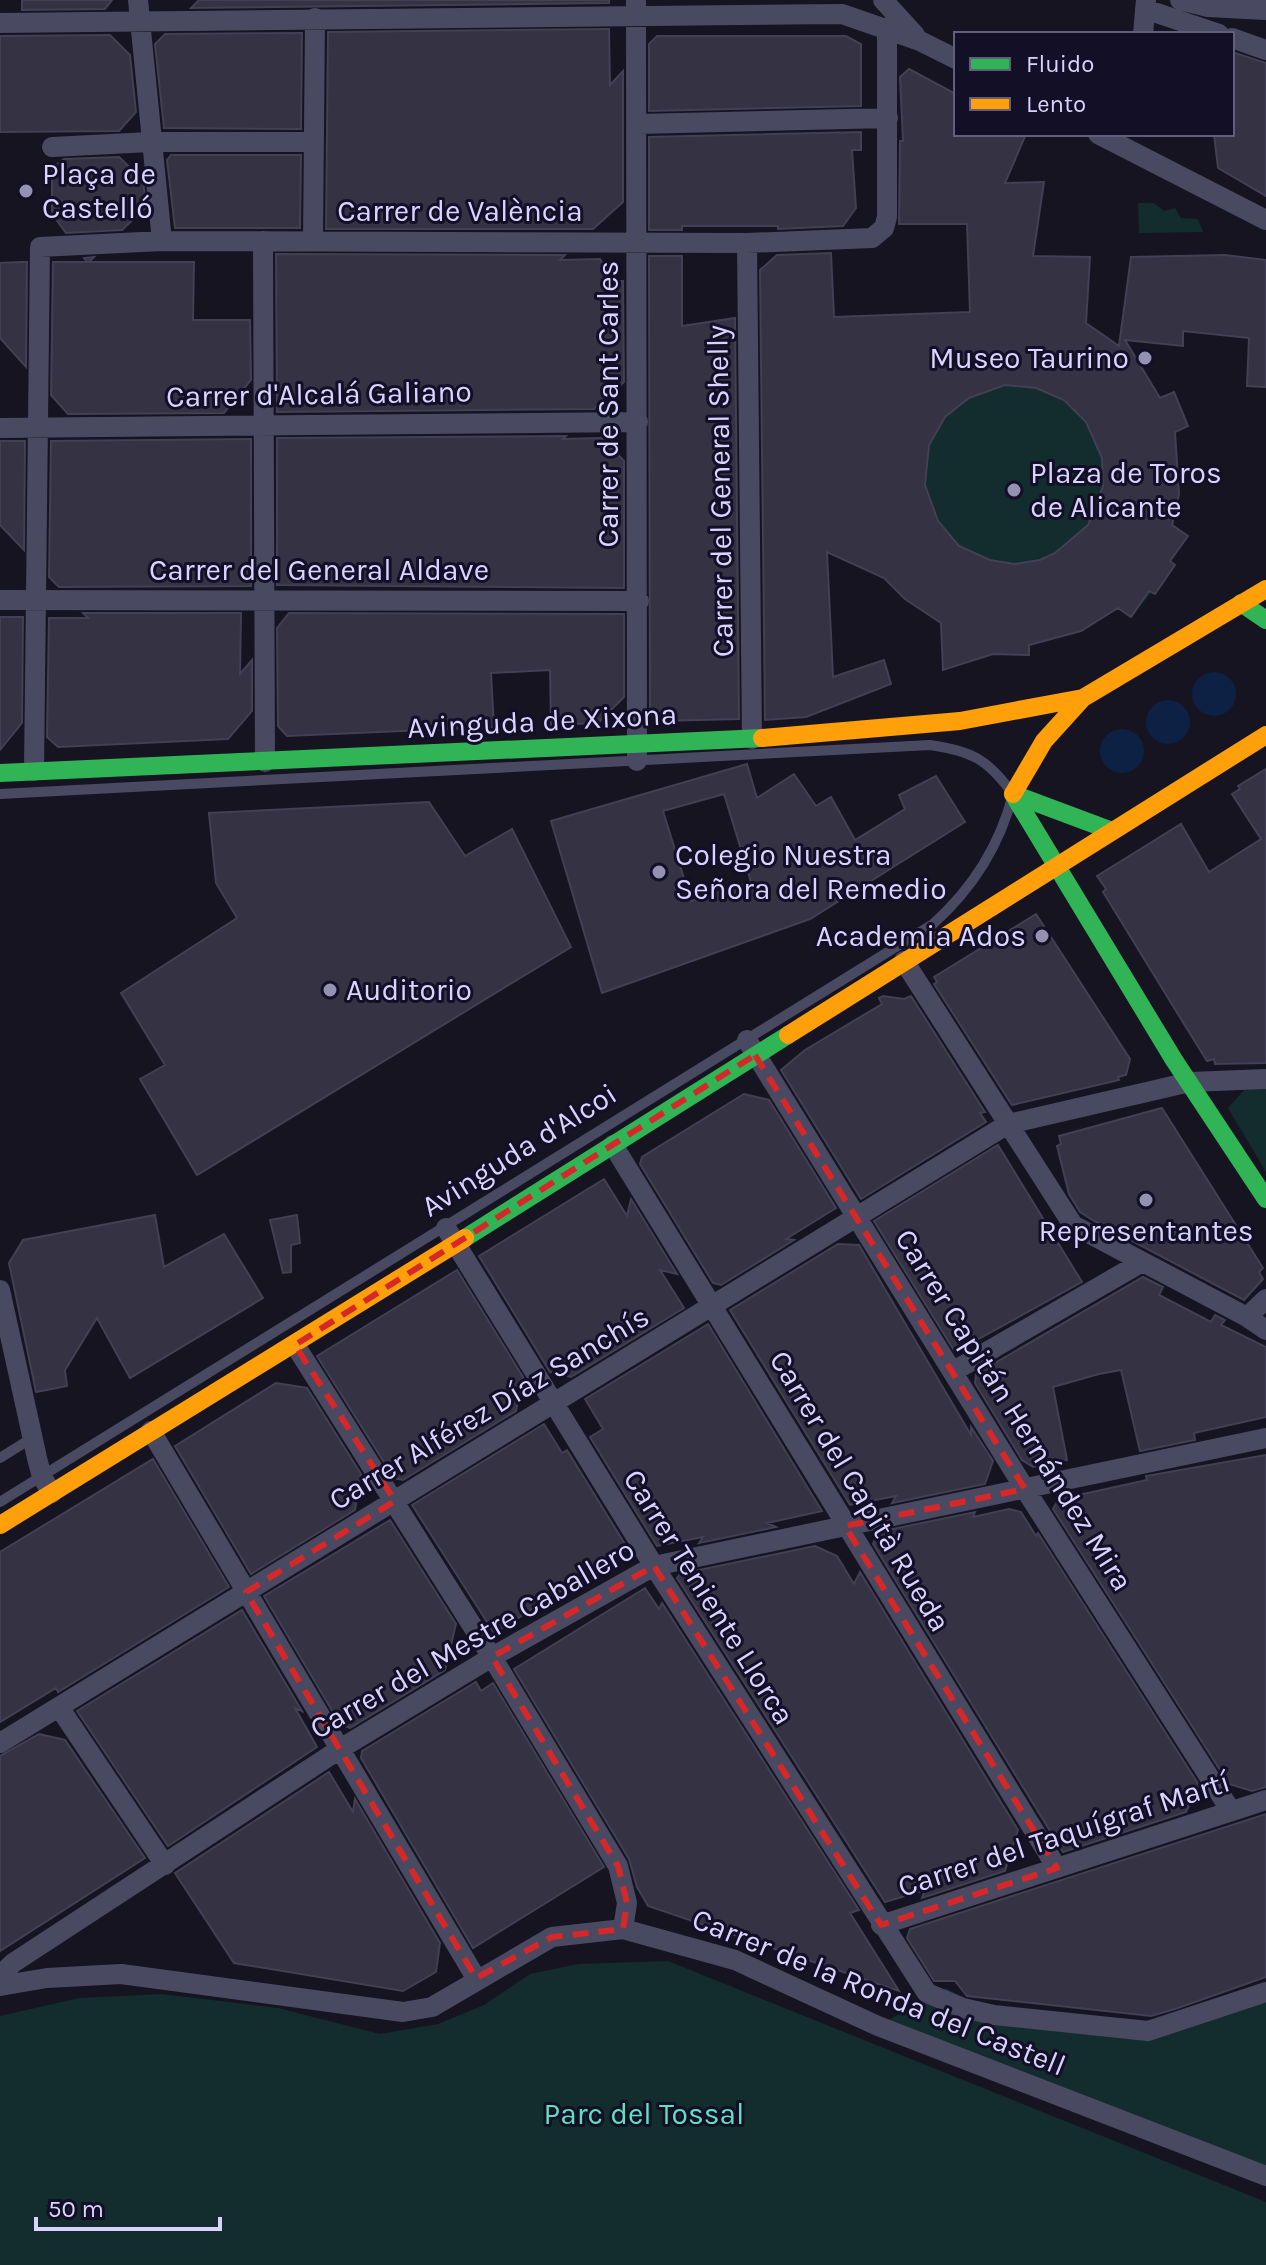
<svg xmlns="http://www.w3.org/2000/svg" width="1266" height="2265" font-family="Karla,sans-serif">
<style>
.green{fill:#132c2d}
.water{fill:#0d2144}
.building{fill:#343243;stroke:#433f54;stroke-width:2;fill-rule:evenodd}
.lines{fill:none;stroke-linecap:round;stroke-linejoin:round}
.lane{stroke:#4a4962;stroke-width:10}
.street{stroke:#4a4962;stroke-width:20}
.fast{stroke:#30b455;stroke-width:18}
.slow{stroke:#ff9f0a;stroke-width:18}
.marked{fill:none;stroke:#d62828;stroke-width:6;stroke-dasharray:16 10;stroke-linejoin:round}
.poi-dot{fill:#9591b1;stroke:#130f26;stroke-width:3}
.labels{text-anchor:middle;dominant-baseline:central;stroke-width:6;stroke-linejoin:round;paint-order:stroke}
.poi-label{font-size:30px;fill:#d9d4ff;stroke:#130f26;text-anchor:start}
.street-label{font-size:30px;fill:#d9d4ff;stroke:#130f26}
.park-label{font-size:30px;fill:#5fe0c0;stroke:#130f26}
</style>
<rect width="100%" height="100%" fill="#161421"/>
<path class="green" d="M1138,203H1154L1164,211L1175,208L1181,218L1198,219L1203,232L1139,233Z
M1122,349L1144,372L1160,397L1174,392L1188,426L1175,432L1179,494L1173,524L1188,536L1171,561L1175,565L1131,617L1115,606L1029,640V655L993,654L943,670L941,623L905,599L884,578L856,421Z
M1266,1089V1172L1228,1108L1244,1090Z
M668,1961L1266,2202V2265H0V2016L79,1998L162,1994L278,2008L380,2034L438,2024L484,2005L530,1974L578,1964Z
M946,1988L994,2015L1148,2031L1266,1992V2176L878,2026Z"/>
<path class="water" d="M1192 694a22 22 0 1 1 44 0a22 22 0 1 1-44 0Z
M1146 722a22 22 0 1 1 44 0a22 22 0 1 1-44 0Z
M1100 751a22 22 0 1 1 44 0a22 22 0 1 1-44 0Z"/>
<path class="building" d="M22,0H112L105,9L22,10Z
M199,0H609V3L191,8Z
M609,29L610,85L623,71V202L593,229H326L328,32Z
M302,33L301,129L164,128L155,44L165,34Z
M110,35L130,55L136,112L119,131L0,132V36Z
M657,36H846L861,44V106L649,111V44Z
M1232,52L1266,63V196L1218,168L1214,134H1232Z
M909,69L956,94V134H1026L1005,183L1044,182L1033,256L1090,257L1086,323L1119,346L1131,257L1225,255L1266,260V387L1247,386L1249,338L1183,331V346L1125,340L1160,398L1174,392L1188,426L1175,432L1179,494L1172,525L1188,536L1170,561L1175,565L1155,594L1149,591L1131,617L1118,608L1081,631L1029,645V655L993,654L943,670L941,623L905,599L884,578L827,552L833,677L884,660L891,684L806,717L765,720L760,270L777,255L831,253L834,317L970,312L967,224H899L900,141H903L900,77ZM1005,385L1036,388L1064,400L1086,422L1102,458L1103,486L1088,525L1055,553L1040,560L1014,564L990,560L959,546L938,521L925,485L929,445L945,417L969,398Z
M861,132V150H852L856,208L843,226L778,229V226H682V230H649V137Z
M171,155H301L300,228H175L167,160Z
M119,157L143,180L146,207L122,230L66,233L52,214V168L64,159Z
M276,254L565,255L560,260L600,259L614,281H623L624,382L594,409L277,412Z
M649,256H682V326L735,318L739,719L658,721L650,713Z
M94,257L89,262H194L193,320H250L251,380L224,413L68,414L51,395L53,262H87L84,258Z
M21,262H27L26,367L0,338V263Z
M566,436L563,439L602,438L624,461V588L277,585V438Z
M251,439V586L59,587L49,577L51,441Z
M0,441H25L24,550L0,525Z
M83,613H241L240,674L252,660V711L228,739L58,747L47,737L49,618H88Z
M289,613L624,614V697L598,723L551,725L550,670L491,673L494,727L287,736L278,726L277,628Z
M0,617H23L22,723L0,750Z
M747,764L757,798L794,774L816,806L831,797L855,840L905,809L899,795L936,776L965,822L810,919L602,993L551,821ZM724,794L751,882L691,901L663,811Z
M1266,769V1063L1215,1064L1214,1059L1207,1061L1176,1011L1103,892L1106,889L1097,876L1181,824L1209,872L1261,839L1232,794L1240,789L1238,786Z
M429,802L465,856L512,829L571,947L197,1175L140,1079L165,1065L121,993L237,918L216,883L209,813Z
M1036,914L1130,1059L1126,1075L1118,1077L1119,1080L1012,1105L934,984L937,982L934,977Z
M883,996L904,999L911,996L985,1112L980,1113L986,1122L861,1199L781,1070L805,1050L882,1004L879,998Z
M744,1094L769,1100L836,1208L786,1239L794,1240L721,1285L713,1283L640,1164L642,1157Z
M1162,1108L1263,1268L1259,1272L1263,1279L1244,1300L1094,1221L1080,1212L1069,1194L1057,1146L1061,1144L1059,1136Z
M998,1145L1082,1282L955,1352L874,1221Z
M604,1179L627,1216L631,1199L677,1274L660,1270L684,1308L571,1377L550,1372L479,1256Z
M155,1215L164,1267L224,1234L263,1298L130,1378L97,1318L65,1370L67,1386L36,1392L9,1263L23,1240Z
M297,1215L300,1243L291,1245V1272L283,1273L270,1220Z
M838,1244L859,1245L971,1435V1427L993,1461L985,1484L892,1503L896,1496L850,1505L730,1310Z
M457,1270L523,1377L516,1411L403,1480L394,1478L317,1356Z
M1143,1277L1163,1287L1159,1295L1211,1322L1215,1315L1225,1320L1221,1325L1266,1347V1417L1194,1433L1195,1440L1140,1451L1121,1370L1099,1374L1053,1387L1067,1460L1033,1467L1022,1460L975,1383L976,1374Z
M708,1324L822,1511L767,1523L776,1527L699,1543L703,1537L657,1546L590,1437L603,1429L585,1399Z
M276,1383L307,1388L361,1474L355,1510L251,1574L175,1446Z
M544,1424L562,1453L567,1450L628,1549L494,1633L412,1505Z
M1266,1455V1787L1252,1791L1229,1784L1053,1509L1062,1494L1073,1492L1074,1496L1147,1480L1146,1476Z
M153,1459L229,1587L58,1692L56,1688L0,1722V1552Z
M1009,1509L1021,1512L1036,1536L1038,1533L1199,1785L1186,1812L1063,1852L873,1544L878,1532L975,1512L973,1517Z
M390,1520L456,1624L445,1670L350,1728L340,1724L264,1596Z
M815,1546L837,1556L854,1584L860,1572L1018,1830L1005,1871L922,1898L925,1890L885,1902L677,1578L680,1574Z
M645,1588L659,1609L662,1603L859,1910L850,1913L899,1991L648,1906L637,1887L629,1859L514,1669Z
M242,1610L302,1711L295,1708L317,1747L168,1846L77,1711Z
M476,1682L481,1691L493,1683L604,1867L473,1948L361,1758L362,1751Z
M39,1734L65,1740L145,1858L0,1951V1756Z
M329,1772L353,1812L355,1799L440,1943L436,1972L403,1991L234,1963L175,1873Z
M1266,1814V1977L1175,2009L1151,2016L967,1996L955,1981H934L907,1938L910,1929Z"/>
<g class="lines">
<path class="lane" d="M0,794L930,745C973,751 988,760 1013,794C1000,845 972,889 933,924L0,1502
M0,1458L32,1438"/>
<path class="street" d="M138,0L162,241
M636,0L637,761
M883,0L915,35
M1180,0L1208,7L1266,10
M1145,9L1219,34
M0,23L842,14L920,41L956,59
M1143,34L1146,0
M1232,38L1266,50
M637,124L888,118
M1098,134L1266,220
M52,147L150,142H314
M263,241L265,762
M313,241L315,18
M747,243L752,739
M0,428L638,422
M0,600L639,601
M34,771L40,247L162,241L747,243L872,238L884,228L887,217V27
M904,961L1073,1225L1247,1317L1266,1299
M747,1040L1025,1489L1231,1811
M613,1145L1057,1868
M446,1228L654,1566L927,1993L963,2008L994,2015L1148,2031L1266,1992
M0,1290L37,1458L42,1477L52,1493
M1247,1317L1266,1330
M295,1345L492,1657L618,1866L627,1903L623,1929
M954,1371L1142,1262
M151,1431L476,1978
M59,1707L165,1865
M0,1743L1008,1124L1190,1082L1266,1079
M881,1925L1266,1800
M0,1976L13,1963L340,1749L492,1657L654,1566L1266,1438
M0,1986L47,1978L121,1974L403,2012L432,2007L552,1937L623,1929L735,1960L878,2026L1266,2176"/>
<path class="fast" d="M1241,603L1266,620
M0,773L762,738
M1013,794L1174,1060L1266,1199
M1013,794L1112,831
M465,1238L788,1035"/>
<path class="slow" d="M762,738L960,721L1083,698
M1013,794L1044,741L1083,698L1266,589
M788,1035L1266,735
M0,1525L465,1238"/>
</g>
<path class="marked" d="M755,1055L1025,1489L845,1526L1057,1868L881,1925L654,1566L492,1657L618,1866L627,1903L623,1929L552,1937L476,1978L246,1592L395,1501L295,1345Z"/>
<g class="poi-dot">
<circle cx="26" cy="191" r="8"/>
<circle cx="1145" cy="358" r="8"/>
<circle cx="1014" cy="490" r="8"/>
<circle cx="659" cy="872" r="8"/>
<circle cx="1042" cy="936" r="8"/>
<circle cx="330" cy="990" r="8"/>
<circle cx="1146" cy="1200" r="8"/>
</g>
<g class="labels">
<g class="poi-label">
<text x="42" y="174">Plaça de<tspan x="42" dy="34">Castelló</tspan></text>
<text x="1129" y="358" text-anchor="end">Museo Taurino</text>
<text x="1030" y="473">Plaza de Toros<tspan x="1030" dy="34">de Alicante</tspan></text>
<text x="675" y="855">Colegio Nuestra<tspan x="675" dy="34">Señora del Remedio</tspan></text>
<text x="1026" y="936" text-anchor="end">Academia Ados</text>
<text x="346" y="990">Auditorio</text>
<text x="1146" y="1231" text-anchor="middle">Representantes</text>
</g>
<g class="street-label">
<text x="460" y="211">Carrer de València</text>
<text transform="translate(319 394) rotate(-1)">Carrer d'Alcalá Galiano</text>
<text transform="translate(608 404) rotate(-90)">Carrer de Sant Carles</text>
<text transform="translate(720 491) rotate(-91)">Carrer del General Shelly</text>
<text x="319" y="570">Carrer del General Aldave</text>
<text transform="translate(542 721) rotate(-3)">Avinguda de Xixona</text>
<text transform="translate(519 1150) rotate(-32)">Avinguda d'Alcoi</text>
<text transform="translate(489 1408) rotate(-31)">Carrer Alférez Díaz Sanchís</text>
<text transform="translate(1014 1410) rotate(58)">Carrer Capitán Hernández Mira</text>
<text transform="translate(860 1491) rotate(59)">Carrer del Capità Rueda</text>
<text transform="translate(709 1597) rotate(58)">Carrer Teniente Llorca</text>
<text transform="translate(472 1639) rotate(-30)">Carrer del Mestre Caballero</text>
<text transform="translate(1064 1834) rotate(-18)">Carrer del Taquígraf Martí</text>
<text transform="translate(879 1992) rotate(22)">Carrer de la Ronda del Castell</text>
</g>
<g class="park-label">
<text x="644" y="2114">Parc del Tossal</text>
</g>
</g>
<rect x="954" y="32" width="280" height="104" fill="#130f26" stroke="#625e7d" stroke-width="2"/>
<rect x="970" y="58" width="40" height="12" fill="#30b455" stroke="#625e7d" stroke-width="2"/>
<text x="1026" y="72" font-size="24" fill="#d9d4ff">Fluido</text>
<rect x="970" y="98" width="40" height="12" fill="#ff9f0a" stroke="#625e7d" stroke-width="2"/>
<text x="1026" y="112" font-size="24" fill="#d9d4ff">Lento</text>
<path d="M36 2217v12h184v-12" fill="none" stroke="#d9d4ff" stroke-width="4"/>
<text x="48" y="2217" font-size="24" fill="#d9d4ff" stroke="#130f26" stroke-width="6" paint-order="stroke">50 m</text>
</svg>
